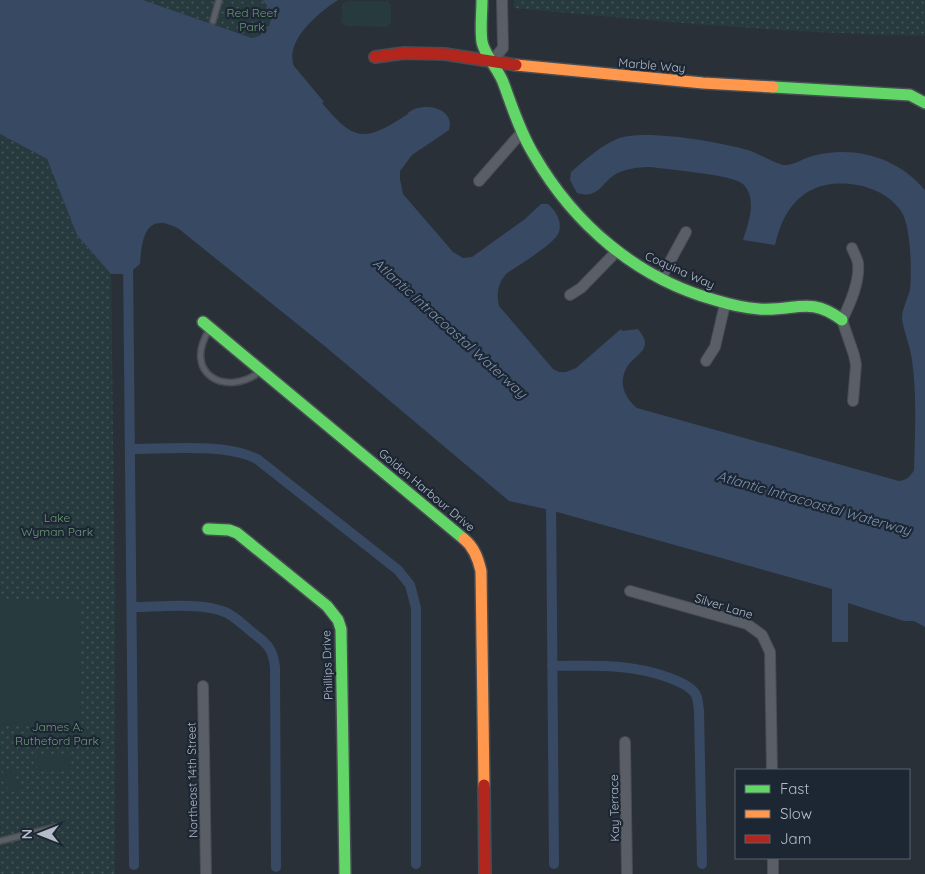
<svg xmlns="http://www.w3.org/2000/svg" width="925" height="874" font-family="Quicksand,sans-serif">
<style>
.park{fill:url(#park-dots)}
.pitch{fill:#273a3e}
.water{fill:#384963}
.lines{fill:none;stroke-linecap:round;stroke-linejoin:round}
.canal{stroke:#384963;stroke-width:10}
.lane-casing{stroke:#484c53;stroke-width:8}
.street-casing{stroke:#484c53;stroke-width:12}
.fast-casing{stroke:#484c53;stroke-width:14}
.slow-casing{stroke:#484c53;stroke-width:14}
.jam-casing{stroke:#484c53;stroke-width:14}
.lane{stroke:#5a5e66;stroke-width:5}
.street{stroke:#5a5e66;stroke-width:10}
.fast{stroke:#63d668;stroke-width:11}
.slow{stroke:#ff974d;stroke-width:11}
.jam{stroke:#b3261e;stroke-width:11}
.labels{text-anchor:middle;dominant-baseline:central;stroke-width:4.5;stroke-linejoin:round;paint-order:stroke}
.park-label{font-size:12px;fill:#6b9a76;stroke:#1d2633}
.street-label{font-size:12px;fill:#b4bcc9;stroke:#1d2633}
.water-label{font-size:14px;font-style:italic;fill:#7c92b1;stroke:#1d2633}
</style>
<defs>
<pattern id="park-dots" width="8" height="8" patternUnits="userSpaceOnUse" patternTransform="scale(1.25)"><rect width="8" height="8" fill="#273a3e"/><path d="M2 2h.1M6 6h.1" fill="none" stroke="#445559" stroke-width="1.8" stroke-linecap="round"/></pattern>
</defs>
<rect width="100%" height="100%" fill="#2a3038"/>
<path class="park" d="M143,0H262C277,14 272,34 252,38Z
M514,0H925V36C788,33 651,21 514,8Z
M0,134L47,159L77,235L111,274L115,592V874H0Z"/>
<path class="pitch" d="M348,1H388L391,5V23L387,27L346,26L341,22L342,4Z
M0,599H79L81,723L0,724Z
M37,754H69V769L37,770Z
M11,768L21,787L10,793L0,774Z"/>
<path class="water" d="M0,0H143L252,38C272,34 277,14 262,0H338C319,12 284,41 294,66L324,102L322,103C356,144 366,141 408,114V113C421,101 456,107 449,130L412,155L400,171V179L403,194L453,252L463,258L472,257L525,219L541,204H548C556,211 562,221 559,232C555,244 517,266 506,274C498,284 496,293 499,306L553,369L559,372H566L576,368L621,329L622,331L638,329C655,350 637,352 627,367C618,382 624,398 637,408L899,481C907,480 910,477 914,470C915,433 917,396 912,360C910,346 904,332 902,319C902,308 908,299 910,289C912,273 911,225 901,211C885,188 852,180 826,185C795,191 781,218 775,245L743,240C748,224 758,199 743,184C731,174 669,170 651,167C641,167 630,168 620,172C602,179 601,200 577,193L570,180L571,172C585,160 600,146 617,139C642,128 720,142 748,150C760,154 771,162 783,165C793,166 802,159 812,156C854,145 897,157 925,190V627L914,621H904L848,603V642H832V589L550,510L509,501L327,348L179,229C146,211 142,237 140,264L128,274H111L77,235L47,159L0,134Z"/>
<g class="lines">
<path class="canal" d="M128,261L134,865
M130,449C166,449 226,443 257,459L398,570L410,585L416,608V864
M551,498L554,864
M132,607C159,607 200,602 225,612C235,616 244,626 253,633C267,643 273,649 275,667L276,867
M552,666C595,666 629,663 670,678C679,682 691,686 696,695C698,699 698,705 699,710L702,864"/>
<g class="lane-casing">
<path id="lane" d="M213,21L219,0
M209,330C182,374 226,398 261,371
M0,841L56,827"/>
</g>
<g class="street-casing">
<path id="street" d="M492,61L503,48L502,0
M479,181L522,132
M852,248C854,253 857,258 858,263C860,282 850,304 842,320L854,355L856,365L853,401
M661,278L686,232
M570,295L581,288L617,251
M706,361L715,347L725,304
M630,591L747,624L762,635L770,652L772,770
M203,686L206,874
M625,742L627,874
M773,858V874"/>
</g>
<g class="fast-casing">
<path id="fast" d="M482,0C482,13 480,28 482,42C484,54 498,69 503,82C512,106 520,132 534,155C574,224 636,278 715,300C728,304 745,308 759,309C795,312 809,295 842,320
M773,87L910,95L925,103
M203,322L464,539
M208,529L229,530L237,533L327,606L338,620L341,629L345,874"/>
</g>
<g class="slow-casing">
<path id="slow" d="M516,65L703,83L773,87
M464,539C474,547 478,558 481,571L484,785"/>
</g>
<g class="jam-casing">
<path id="jam" d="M375,57L404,53L445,54L516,65
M484,785L485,874"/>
</g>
<use href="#lane" class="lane"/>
<use href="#street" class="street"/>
<use href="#fast" class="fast"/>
<use href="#slow" class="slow"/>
<use href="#jam" class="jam"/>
</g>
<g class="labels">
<g class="park-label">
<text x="252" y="12">Red Reef<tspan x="252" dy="14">Park</tspan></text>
<text x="57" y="517">Lake<tspan x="57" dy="14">Wyman Park</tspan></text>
<text x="57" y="726">James A.<tspan x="57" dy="14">Rutheford Park</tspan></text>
</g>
<g class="street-label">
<text transform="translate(652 65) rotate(5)">Marble Way</text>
<text transform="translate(680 270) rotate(24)">Coquina Way</text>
<text transform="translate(427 490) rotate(40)">Golden Harbour Drive</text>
<text transform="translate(724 606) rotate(17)">Silver Lane</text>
<text transform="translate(327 665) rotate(-92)">Phillips Drive</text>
<text transform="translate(192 780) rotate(-91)">Northeast 14th Street</text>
<text transform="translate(614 808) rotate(-91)">Kay Terrace</text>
</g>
<g class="water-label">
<text transform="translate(450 328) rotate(42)">Atlantic Intracoastal Waterway</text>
<text transform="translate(814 503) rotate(16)">Atlantic Intracoastal Waterway</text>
</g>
</g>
<rect x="735" y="769" width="175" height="90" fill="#1d2633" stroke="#59626f"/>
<rect x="745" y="785" width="25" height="8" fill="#63d668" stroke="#59626f"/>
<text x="780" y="794" font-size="15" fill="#b4bcc9">Fast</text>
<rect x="745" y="810" width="25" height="8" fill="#ff974d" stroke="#59626f"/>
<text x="780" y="819" font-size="15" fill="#b4bcc9">Slow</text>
<rect x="745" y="835" width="25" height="8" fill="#b3261e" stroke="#59626f"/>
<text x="780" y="844" font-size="15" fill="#b4bcc9">Jam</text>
<g transform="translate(40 834) rotate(270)" stroke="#1d2633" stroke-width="4" paint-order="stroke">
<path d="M0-4L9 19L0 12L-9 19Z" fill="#b4bcc9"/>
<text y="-8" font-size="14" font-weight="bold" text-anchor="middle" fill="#b4bcc9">N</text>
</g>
</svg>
